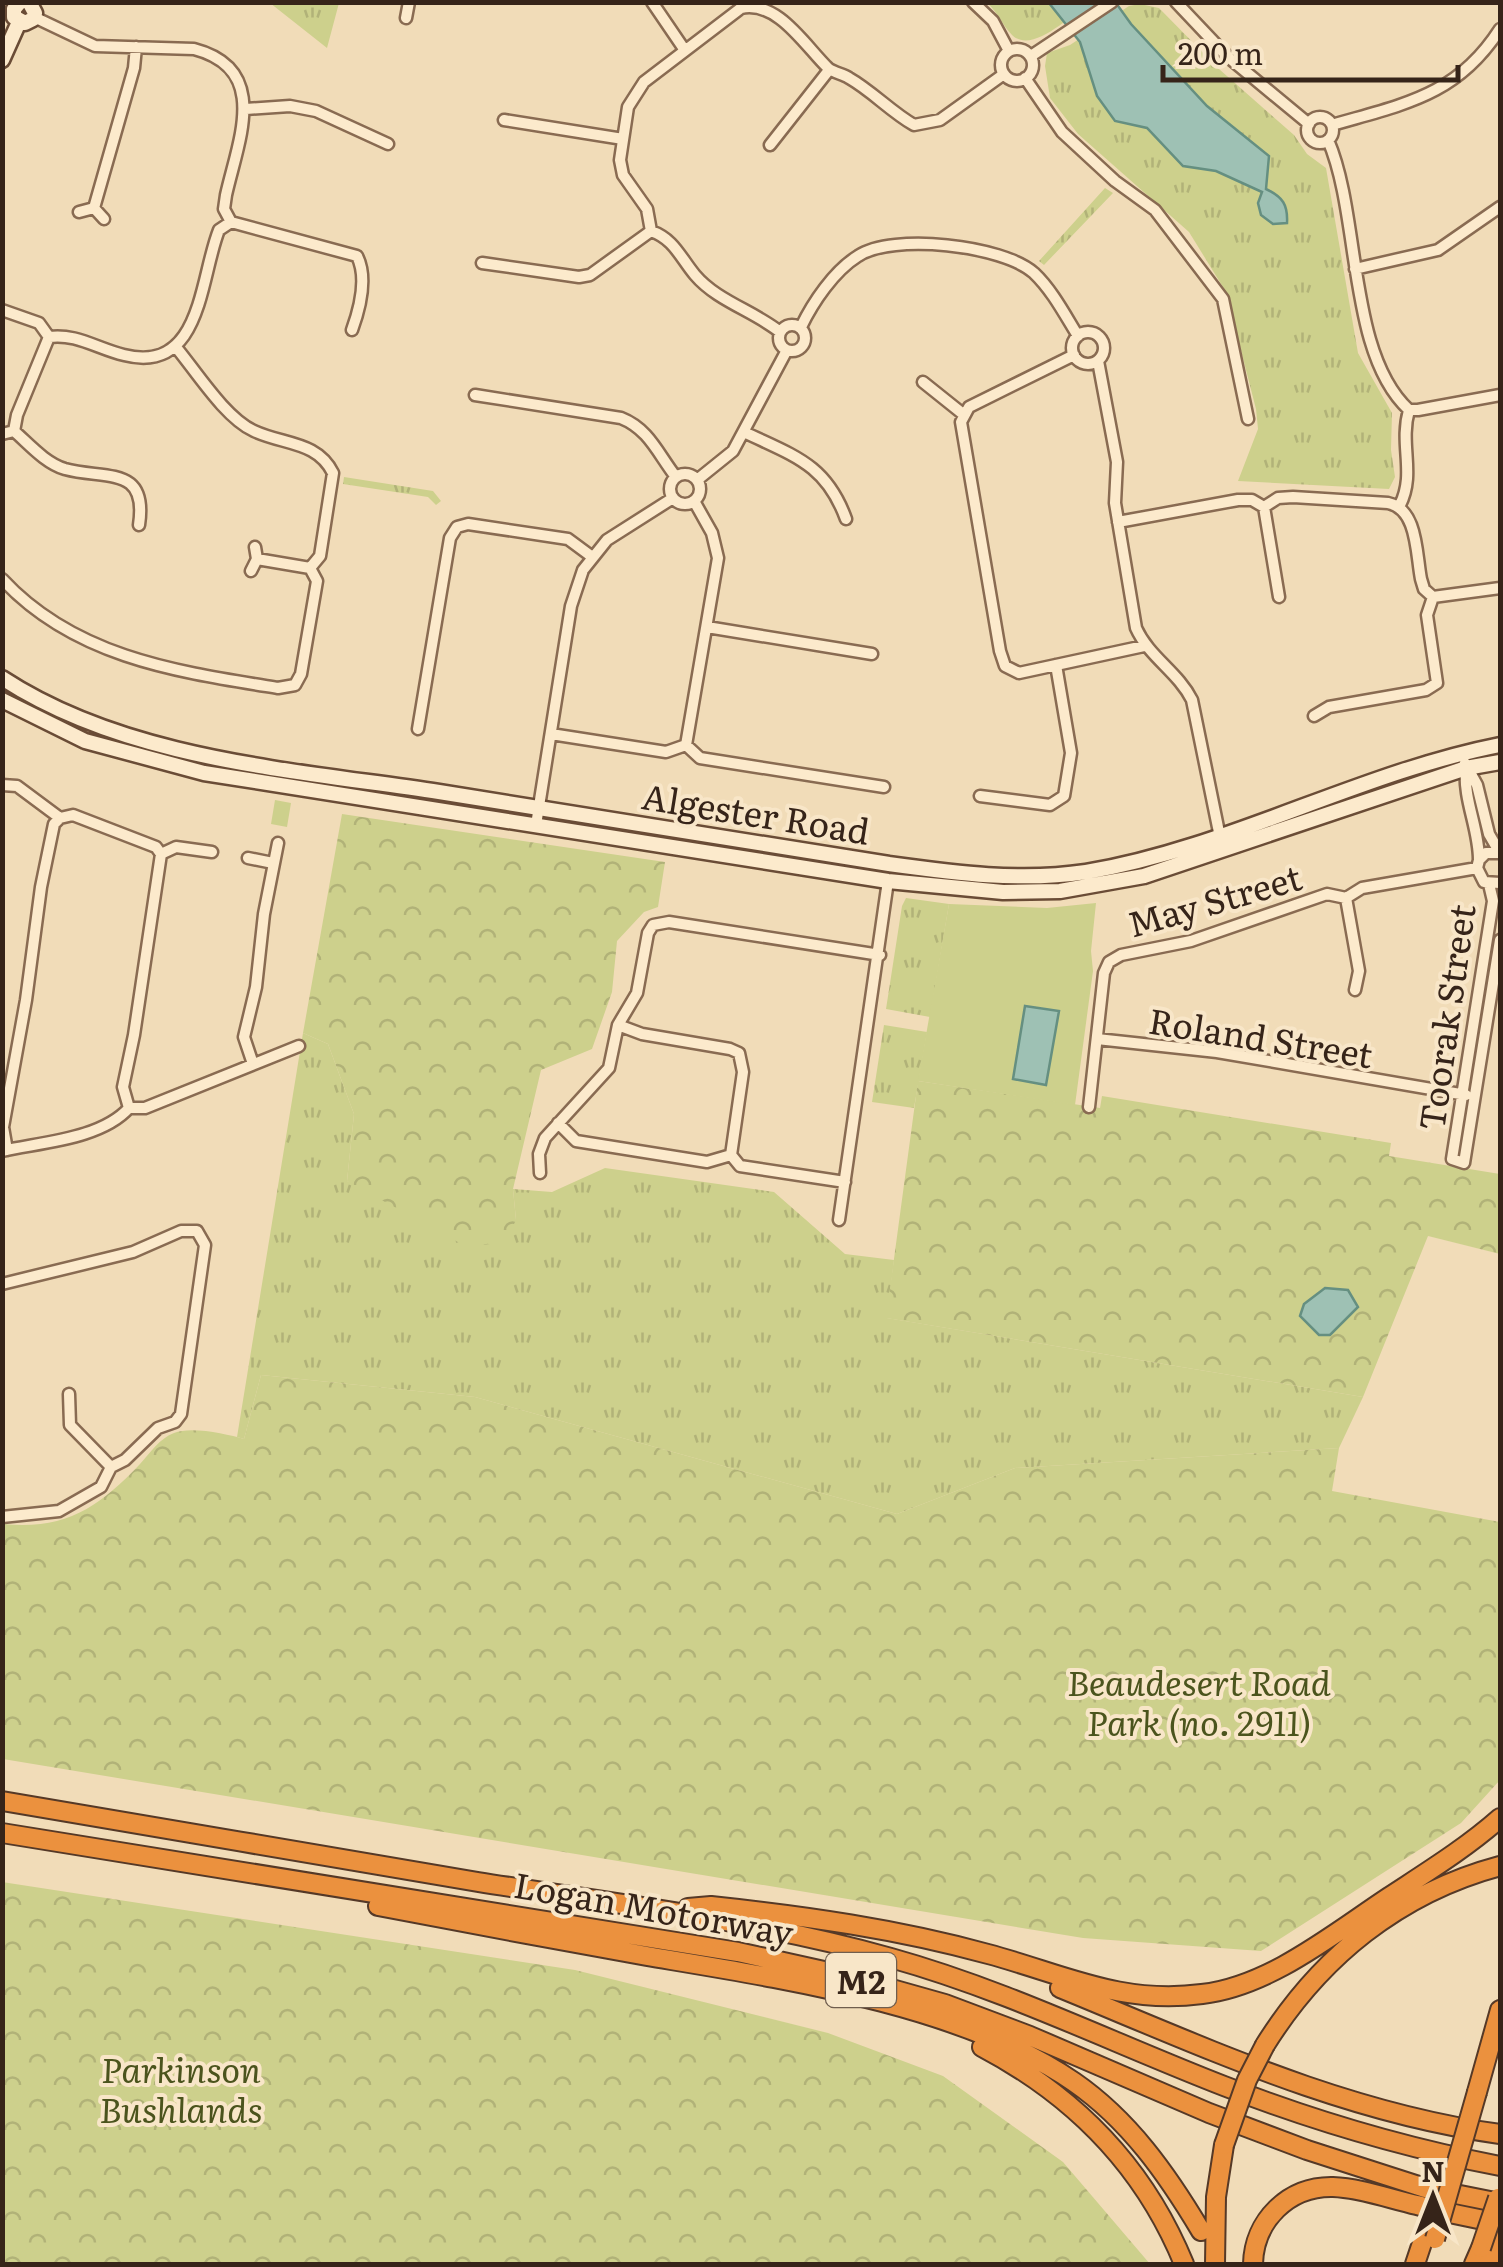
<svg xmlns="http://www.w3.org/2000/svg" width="1503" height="2267" font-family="Literata,serif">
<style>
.grass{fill:url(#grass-tufts)}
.forest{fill:url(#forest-crowns)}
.pitch{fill:#cdd08c}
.water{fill:#9ec1b4;stroke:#658f81;stroke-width:2.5}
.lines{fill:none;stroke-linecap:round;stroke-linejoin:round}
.street-casing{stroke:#896b52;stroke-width:15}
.secondary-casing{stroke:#6a4c36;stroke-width:19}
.highway-casing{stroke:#553927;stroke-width:22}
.street{stroke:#fceacc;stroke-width:10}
.secondary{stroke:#fceacc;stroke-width:14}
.highway{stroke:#eb913e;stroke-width:18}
.highway-bridge-casing{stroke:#553927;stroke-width:22;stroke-linecap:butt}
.highway-bridge{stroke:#eb913e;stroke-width:18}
.labels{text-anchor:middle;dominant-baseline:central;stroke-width:8;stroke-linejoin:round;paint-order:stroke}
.shield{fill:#f8e6c8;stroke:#705e4e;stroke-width:2.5}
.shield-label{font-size:32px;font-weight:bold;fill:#362419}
.street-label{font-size:35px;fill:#362419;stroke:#f8e6c8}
.park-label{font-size:35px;font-style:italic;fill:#4b541d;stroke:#f8e6c8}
</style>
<defs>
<pattern id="grass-tufts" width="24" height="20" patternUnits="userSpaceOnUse" patternTransform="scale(2.5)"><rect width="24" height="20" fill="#cdd08c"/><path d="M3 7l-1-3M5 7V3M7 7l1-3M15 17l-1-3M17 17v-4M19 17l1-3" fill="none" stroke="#b1b278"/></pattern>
<pattern id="forest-crowns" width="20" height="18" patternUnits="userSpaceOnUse" patternTransform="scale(2.5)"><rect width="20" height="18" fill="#cdd08c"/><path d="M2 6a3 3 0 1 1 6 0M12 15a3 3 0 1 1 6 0" fill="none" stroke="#b1b278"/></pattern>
</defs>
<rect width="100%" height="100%" fill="#f1dcb8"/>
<path class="grass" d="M270,3H339L327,48Z
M987,3H1089C1071,15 1032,55 1012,35C1002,25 998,12 987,3Z
M1140,4L1159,8L1219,69L1294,135L1307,154L1326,168L1358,353L1392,413L1391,450L1395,477L1389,489L1238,481L1258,429L1256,409L1226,292L1189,232L1078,134L1050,98L1045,66L1047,53L1070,45L1129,6Z
M1105,188L1113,193L1044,265L1039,261Z
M344,477L433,491L441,501L436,505L428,497L343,484Z
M275,800L291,803L287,827L271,824Z
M906,898L949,904L930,1017L886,1009L902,906Z
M884,1025L927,1032L914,1108L872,1102Z
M303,1033L328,1044L354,1114L347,1181L516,1220L513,1189L552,1192L605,1168L774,1192L845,1254L894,1260L887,1318L1363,1397L1339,1448L1015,1468L897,1514L475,1397L261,1375L244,1439L237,1437Z"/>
<path class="forest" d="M342,814L665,862L658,907L644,912L617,941L612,992L592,1049L541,1070L513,1189L516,1220L505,1242L467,1247L347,1181L354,1114L328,1044L303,1033Z
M918,1081L1100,1108L1102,1096L1391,1143L1389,1156L1500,1174V1254L1428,1236L1363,1397L886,1318Z
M261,1375L475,1397L897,1514L1015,1468L1339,1448L1332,1491L1500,1522V1780L1461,1823L1261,1951L1083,1938L3,1759V1524C66,1530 98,1508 140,1464C150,1453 160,1438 174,1433C191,1426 227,1434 244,1439Z
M2,1882L575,1970L828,2033L943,2076L1063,2162L1150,2264H3Z"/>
<path class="pitch" d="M1096,903L1091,951L1093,971L1075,1105L918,1081L949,904L1047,908Z"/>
<path class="water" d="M1049,3H1116L1131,24L1207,106L1269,156L1266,189C1283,197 1288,205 1287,223L1273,224L1261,215L1258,203L1262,192L1216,171L1183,166L1147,128L1115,121L1097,96L1080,42Z
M1025,1006L1059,1011L1046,1085L1013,1079Z
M1325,1288L1348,1290L1358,1307L1330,1335H1319L1300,1316L1304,1304Z"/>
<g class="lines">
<g class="street-casing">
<path id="street" d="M652,2L684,49
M973,2L993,21L1009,51
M1176,2L1228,57L1309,124
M406,18L409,2
M1001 65a16 16 0 1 1 32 0a16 16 0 1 1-32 0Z
M1031,56L1112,2
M1025,78L1062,132L1115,181L1155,210L1223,299L1248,419
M246,109L290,106L316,111L388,144
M1307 130a13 13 0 1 1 26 0a13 13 0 1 1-26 0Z
M504,120L623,139
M1332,125C1404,104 1457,96 1500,29
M1328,140C1361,216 1347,353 1409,410H1418L1500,395
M770,145L829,70
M94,208L134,68L136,47
M79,212L94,208L104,219
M231,222L357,256C368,278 360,308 352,330
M482,263L579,277L590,275L651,231
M1355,269L1438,250L1500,207
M2,310L39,323L49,337C76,333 98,349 124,355C202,375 200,277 219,230L231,222L224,209L226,195C238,141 271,69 194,49L95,46L34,17
M779 338a13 13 0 1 1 26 0a13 13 0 1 1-26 0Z
M801,327C813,302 834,271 858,256C892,233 1003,245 1034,273C1052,290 1065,315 1078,336
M780,332C754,311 717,301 695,275C680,257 674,239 651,231L647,209L623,175L620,160L628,107L644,82L741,8C778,0 805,46 828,68C834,73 843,74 849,78C872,91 891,112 914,125L940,120L1004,74
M1072 348a16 16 0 1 1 32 0a16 16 0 1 1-32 0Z
M1074,355L969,407L961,422L1000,651L1005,666L1019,673L1144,646
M1098,361L1117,462L1115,503L1136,628C1149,657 1178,672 1192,700L1221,842
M923,382L963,414
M475,395L621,418C649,429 658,454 676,477
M14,431C29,444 45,463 65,469C106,480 148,465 139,525
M744,432C794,456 826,464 846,519
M2,434L14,431L17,415L49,337
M670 489a15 15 0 1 1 30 0a15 15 0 1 1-30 0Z
M697,480L733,451L787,350
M1400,505C1416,473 1399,445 1409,410
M1264,507L1279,597
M1118,522L1238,500H1252L1264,507L1278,498L1293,497L1388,503C1418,509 1416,554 1421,579L1424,589L1433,597L1500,588
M257,559L310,568
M251,571L257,559L255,547
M2,579C75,658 179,672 278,688L295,685L301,674L317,581L310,568L320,556L333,473C317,441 284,445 254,431C225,418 196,371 175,346
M707,627L872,654
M1314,716L1329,707L1426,690L1437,683L1427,615L1433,597
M418,729L450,538L457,527L468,524L568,539L591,556
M551,734L666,752L686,745L718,558L712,533L694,501
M686,745L700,758L884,787
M1465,763L1477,785L1489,834L1500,853
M1466,768C1463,800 1479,828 1479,860
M2,785L17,786L60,818
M980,796L1050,805L1064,796L1071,753L1056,665
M536,825L571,606L583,570L607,540L673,498
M1500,853H1486L1479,860L1477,868L1484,882L1500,883
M161,854L176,847L212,852
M248,858L273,863
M1489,884L1493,901L1452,1159L1464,1163L1500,940
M1346,898L1359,971L1355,990
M618,1025L642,1034L730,1049L739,1053L743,1072L731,1155
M1097,1039L1217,1052L1466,1095
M253,1064L244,1037L256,987L264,914L278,843
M1089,1107L1104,973L1109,962L1121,955L1191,941L1327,894L1346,898L1362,888L1477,868
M558,1123L576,1141L707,1162L731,1155
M7,1150L3,1127L26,1000L41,887L54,824L60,818L73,815L156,847L161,854L134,1035L123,1087L129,1108
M2,1151C42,1142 101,1139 129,1108H145L299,1046
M731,1155L740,1166L845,1182
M540,1173L539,1154L545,1138L609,1068L618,1025L637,993L648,933L653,925L669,922L880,955
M839,1220L888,881
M2,1284L133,1252L181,1231H197L205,1245L181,1414L175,1422L158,1428L125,1460L111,1467L101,1487L59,1511L2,1517
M69,1394L70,1425L111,1467"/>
</g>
<g class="secondary-casing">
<path id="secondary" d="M20,2L14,9V17L25,23L33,19L35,13L29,2
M2,60L19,22
M2,678C127,760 295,770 439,792C589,816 739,840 889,864C955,873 1020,882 1086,872C1229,848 1358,773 1500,745
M2,700L85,741L204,773L888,881L1003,892L1060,891L1144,876L1466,768L1500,762"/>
</g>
<g class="highway-casing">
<path id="highway" d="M2,1801C161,1827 319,1856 478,1882C616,1904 756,1920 891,1958C1006,1990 1113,2043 1224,2086C1314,2121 1406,2148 1500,2166
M2,1833L738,1952L842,1975L945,2004L1030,2036L1209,2113L1307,2150L1425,2188L1500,2203
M378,1906C468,1923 557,1940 647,1956C778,1978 963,2005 1074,2082C1129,2120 1167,2174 1201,2231
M688,1908L711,1906C805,1916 897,1929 988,1954C1063,1974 1121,2005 1202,1994C1270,1986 1333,1934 1389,1897C1427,1872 1466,1848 1500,1818
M1060,1988C1204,2047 1345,2113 1500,2134
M1265,2045C1320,1957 1399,1893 1500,1866
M982,2047C1075,2096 1144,2166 1184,2264
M1477,2092L1500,2010
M1215,2264L1216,2197L1224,2145
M1253,2264C1254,2221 1288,2186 1333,2187C1361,2188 1390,2199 1417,2205C1444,2212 1472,2218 1500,2223
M1415,2264L1424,2237
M1474,2264L1481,2248
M1488,2264L1500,2225"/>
</g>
<use href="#street" class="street"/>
<use href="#secondary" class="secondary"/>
<use href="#highway" class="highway"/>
<g class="highway-bridge-casing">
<path id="highway-bridge" d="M1224,2145L1247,2080L1265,2045
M1435,2239L1477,2092
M1481,2248L1498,2198"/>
</g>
<use href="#highway-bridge" class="highway-bridge"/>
</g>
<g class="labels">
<rect class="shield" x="826" y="1953" width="70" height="54" rx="8"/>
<g class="shield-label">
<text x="861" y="1980">M2</text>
</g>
<g class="street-label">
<text transform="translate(756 812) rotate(9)">Algester Road</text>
<text transform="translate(1214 899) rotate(-16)">May Street</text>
<text transform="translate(1445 1017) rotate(-82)">Toorak Street</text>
<text transform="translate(1261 1036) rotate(9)">Roland Street</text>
<text transform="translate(654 1907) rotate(10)">Logan Motorway</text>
</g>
<g class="park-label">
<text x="1199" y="1681">Beaudesert Road<tspan x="1199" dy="40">Park (no. 2911)</tspan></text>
<text x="181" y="2068">Parkinson<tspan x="181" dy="40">Bushlands</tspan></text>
</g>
</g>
<rect width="1503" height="2267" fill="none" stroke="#362419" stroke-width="10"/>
<g transform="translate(1433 2197)" stroke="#f8e6c8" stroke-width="8" paint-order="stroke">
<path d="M0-8L18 38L0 25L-18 38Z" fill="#362419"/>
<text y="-15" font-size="28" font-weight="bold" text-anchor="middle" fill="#362419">N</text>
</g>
<path d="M1163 65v15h295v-15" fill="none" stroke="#362419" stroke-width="5"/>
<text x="1178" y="65" font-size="30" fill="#362419" stroke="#f8e6c8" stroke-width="8" paint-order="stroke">200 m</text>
</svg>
